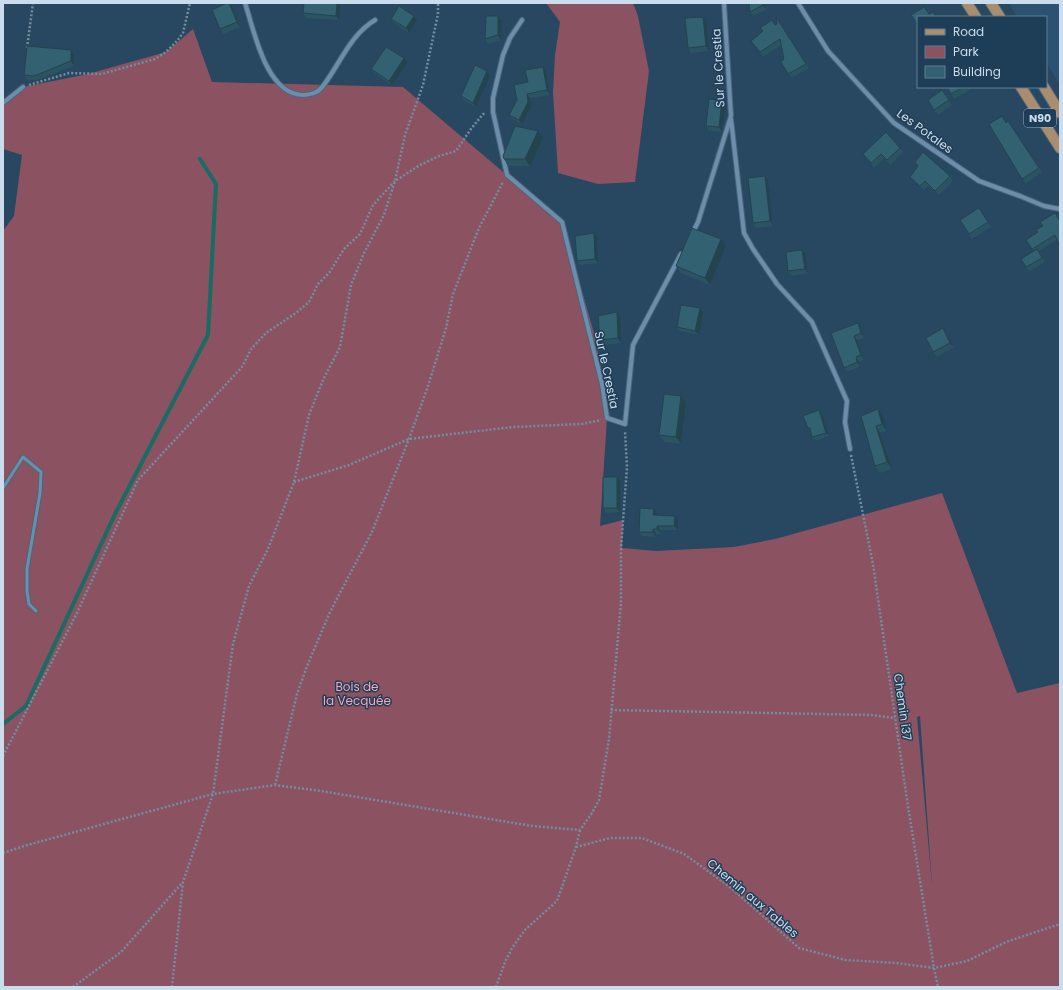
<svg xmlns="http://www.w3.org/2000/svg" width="1063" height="990" font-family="Poppins,sans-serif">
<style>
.built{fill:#2b5271}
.green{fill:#8b5261;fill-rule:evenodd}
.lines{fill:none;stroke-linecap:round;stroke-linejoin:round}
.stream{stroke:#186c63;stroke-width:4}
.lane-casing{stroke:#4a667b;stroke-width:5}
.street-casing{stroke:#4a667b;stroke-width:6}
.primary-casing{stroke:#4a667b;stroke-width:12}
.path{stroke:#748da1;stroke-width:2.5;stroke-dasharray:2 2;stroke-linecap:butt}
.lane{stroke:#6c8eab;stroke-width:3}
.street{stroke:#6c8eab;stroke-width:4}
.primary{stroke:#aa8d6e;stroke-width:10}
.wall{fill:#2b5361}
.shaded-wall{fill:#23444f}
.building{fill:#326171;stroke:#23444f}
.labels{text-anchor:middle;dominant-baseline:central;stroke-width:3;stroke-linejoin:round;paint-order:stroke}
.shield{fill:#1d3e56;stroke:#97adbf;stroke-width:1}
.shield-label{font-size:11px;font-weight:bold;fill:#cbddec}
.street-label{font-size:12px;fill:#cbddec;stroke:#1d3e56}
.park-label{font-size:12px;fill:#faa6bb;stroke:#1d3e56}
</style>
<rect width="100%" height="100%" fill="#284861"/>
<path class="built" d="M1009,3H1060V85L1046,62V17H1017Z"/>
<path class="green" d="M546,3H633L638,16L649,71L635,182L598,184L558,173L553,92L555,55L560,22Z
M193,29L212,82L403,87L562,222L596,340L607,418L600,526L623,520L622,548L656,551L734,547L775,539L942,493L1017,693L1060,683V987H3V231L14,216L22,155L3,149V103L23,87L88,74L166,52ZM920,716L932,884V885L917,717Z"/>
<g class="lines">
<path class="stream" d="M3,724L26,706L115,514L208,335L216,184L200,159"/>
<g class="lane-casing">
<path id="lane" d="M3,488L23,457L41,472L40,493L27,569V591L29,604L36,611"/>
</g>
<g class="street-casing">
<path id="street" d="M245,3C254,30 266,96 304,95C312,94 318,93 323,86C340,64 350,35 375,20
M798,3L828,51L894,123L979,181L1020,196L1044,206L1060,209
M522,20L510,38L503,55L493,98V112L507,175L562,222L602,384L607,418L625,424L633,345L681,254
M3,103L23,87
M731,119L744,233L753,249L777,284L812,322L847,401L845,422L850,449
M693,232L698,222L731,116L724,3"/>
</g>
<g class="primary-casing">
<path id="primary" d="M967,3L976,17
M991,3L1000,17
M1021,87L1060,148
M1044,87L1060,113"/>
</g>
<path class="path" d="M27,48L33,3
M29,85L69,73L102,74L155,59L166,52L177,41L183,33L190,3
M851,455L873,564L907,800L934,968L938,987
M294,482L349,465L409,439L513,427L582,424L601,420
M611,710L872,715L895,718
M3,756L76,615L138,480L242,367L251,349L266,333L296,313L309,302L318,284L329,273L344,249L360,234L373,205L395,181L420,165L439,156L456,151L471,129L483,114H485
M275,785L297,694L307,666L330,612L372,532L409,439L428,386L446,328L453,294L479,228L503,182
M576,847L610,838H642L684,854L730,887L799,948L846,960L896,963L934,968L967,961L1006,942L1060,924
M3,853L24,846L213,794L275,785L321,791L532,826L580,830L592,813L599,800L609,739L621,603V548L627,467L625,431
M73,987L121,952L183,882
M172,987L183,882L213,794L233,644L249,586L268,549L294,482L309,415L323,380L340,347L351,285L364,253L384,215L395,181L405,135L423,85L438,14V3
M496,987L505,962L512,948L525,930L557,901L576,847L580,830"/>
<use href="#lane" class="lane"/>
<use href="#street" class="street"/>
<use href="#primary" class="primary"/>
</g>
<path class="wall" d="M341,3L339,20L306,18L303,13Z
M749,3H764L766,10L753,16L750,12Z
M232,7L240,27L223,34L220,29Z
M703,17L707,21L709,51L691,53L688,48Z
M776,17L809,68L792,78L788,74L784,59L781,45L763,57L751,41L777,24Z
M391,19L417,20L409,33L394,23Z
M502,21L501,40L488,44L485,39Z
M74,55V66L37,80H27L24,75Z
M407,63L392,85L375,74L371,69Z
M543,67L546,71L550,95L530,98L531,107L522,124L512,119L509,115L528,82Z
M490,76L476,107L464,101L461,96Z
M947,87H975L954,99Z
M942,90L952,105L938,115L934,110Z
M726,105L722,132L709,131L706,126Z
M1008,121L1042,172L1026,184L1022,179L1006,122Z
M543,138L530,166H508L504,159Z
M900,148L903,152L890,165L884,158L874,168L863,154Z
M915,162L950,176L953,181L939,195L928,186L924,190L914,181L910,177L918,167Z
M768,181L773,226L756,228L753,223Z
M979,208L991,227L972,239L969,234Z
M1060,220V247L1057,240L1039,251L1045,262L1029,272L1021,259L1034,251L1026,240Z
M594,233L597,237L598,263L580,265L577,261Z
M726,246L710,285L681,273L676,266Z
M805,254L808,273L792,276L788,271Z
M703,313L699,335L680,331L677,327Z
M620,317L621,343L603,345L600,340Z
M861,327L864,338L857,340L864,360L859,362L860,366L847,372L844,368L831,333Z
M943,328L946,333L954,347L937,357L933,352Z
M681,396L686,403L681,444L664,442L659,435Z
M878,409L883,416L887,431L880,433L892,469L880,473L875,466L861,416Z
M822,414L829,436L815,441L812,437L811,432L808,428Z
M617,477L620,482V512L606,513L603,508Z
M657,514V515L675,516L678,520V530H660L661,534H656V537L642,536L639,532Z"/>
<path class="shaded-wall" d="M229,3L232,7L240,27L237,22Z
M337,3H341L339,20L336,16Z
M762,3H764L766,10L763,5Z
M414,16L417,20L409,33L406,28Z
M498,16L502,21L501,40L498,35Z
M703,17L707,21L709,51L706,46Z
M71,50L74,55V66L71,61Z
M404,58L407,63L392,85L389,81Z
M543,67L546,71L550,95L547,90Z
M487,71L490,76L476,107L473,103Z
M527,94L530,98L531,107L522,124L519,120Z
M722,100L726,105L722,132L719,127Z
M538,131L543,138L530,166L525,159Z
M765,176L768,181L773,226L770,221Z
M594,233L597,237L598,263L595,259Z
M721,239L726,246L710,285L705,278Z
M802,250L805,254L808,273L805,269Z
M700,308L703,313L699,335L695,331Z
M617,312L620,317L621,343L618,338Z
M858,323L861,327L864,338L861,333Z
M943,328L946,333L954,347L950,343Z
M854,336L857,340L864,360L861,355Z
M856,357L859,362L860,366L857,362Z
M681,396L686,403L681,444L676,437Z
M878,409L883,416L887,431L882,424Z
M819,410L822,414L829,436L826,433Z
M876,426L880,433L892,469L887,462Z
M617,477L620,482V512L617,508Z
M654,509L657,514V520L653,515Z
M675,516L678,520V530L674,526Z
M657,526L660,530L661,534L657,529Z
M653,529L656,534V537L653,532Z"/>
<path class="building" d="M227,3H229L237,22L220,29L212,10Z
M304,3H337L336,16L303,13Z
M749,3H762L763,5L750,12Z
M399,6L414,16L406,28L391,19Z
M924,7L929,14L933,12L936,17H918V25L911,15Z
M486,16H498V35L485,39Z
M703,17L706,46L688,48L685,18Z
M776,17L806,64L788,74L781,62L784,59L780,39L760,52L751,41L763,31L760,28L772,20L775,25L777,24Z
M27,46L71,50V61L34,76L24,75Z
M386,47L404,58L389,81L371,69Z
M475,65L487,71L473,103L461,96Z
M543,67L547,90L527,94L528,102L519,120L509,115L517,100L514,85L528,82L525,70Z
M947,87H964L951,94Z
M942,90L949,100L934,110L928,100Z
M709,99L722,100L719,127L706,126Z
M1002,116L1006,123L1008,121L1039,168L1022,179L989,124Z
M515,126L538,131L525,159H504L503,156Z
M886,132L900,148L887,160L881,154L871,163L863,154Z
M923,152L950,176L935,191L925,181L920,186L910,177L918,166L915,162Z
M765,176L770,221L753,223L748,178Z
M979,208L988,222L969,234L960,220Z
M1055,213L1060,221V246L1055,235L1032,249L1026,240L1038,232L1036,230L1043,226L1040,222Z
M692,228L721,239L705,278L676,266Z
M594,233L595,259L577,261L575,236Z
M1037,249L1042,258L1026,267L1021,259Z
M802,250L805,269L788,271L786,252Z
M681,305L700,308L695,331L677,327Z
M617,312L618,338L600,340L598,316Z
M858,323L861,333L854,336L861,355L856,357L857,362L844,368L831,333Z
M943,328L950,343L933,352L926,338Z
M664,394L681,396L676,437L659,435Z
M878,409L882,424L876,426L887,462L875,466L861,416Z
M819,410L826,433L812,437L810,428H808L803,416Z
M603,477H617V508H603Z
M640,508L654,509L653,515L675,516L674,526H657V529H653V532H639Z"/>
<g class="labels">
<rect class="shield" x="1024" y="109" width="32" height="18" rx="3"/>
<g class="shield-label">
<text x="1040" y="118">N90</text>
</g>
<g class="street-label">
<text transform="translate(718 68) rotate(-93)">Sur le Crestia</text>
<text transform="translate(925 131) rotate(36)">Les Potales</text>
<text transform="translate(607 370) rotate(78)">Sur le Crestia</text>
<text transform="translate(903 707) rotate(82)">Chemin i37</text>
<text transform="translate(753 898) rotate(40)">Chemin aux Tables</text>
</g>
<g class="park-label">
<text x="357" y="686">Bois de<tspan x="357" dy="14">la Vecquée</tspan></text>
</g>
</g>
<rect width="1063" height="990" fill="none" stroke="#cbddec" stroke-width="8"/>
<rect x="917" y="16" width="130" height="72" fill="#1d3e56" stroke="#637e92"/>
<rect x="925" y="29" width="20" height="6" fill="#aa8d6e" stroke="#637e92"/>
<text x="953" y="36" font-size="12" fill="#cbddec">Road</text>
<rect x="925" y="46" width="20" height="12" fill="#8b5261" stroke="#637e92"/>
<text x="953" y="56" font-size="12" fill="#cbddec">Park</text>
<rect x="925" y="66" width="20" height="12" fill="#326171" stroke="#637e92"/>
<text x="953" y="76" font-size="12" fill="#cbddec">Building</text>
</svg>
